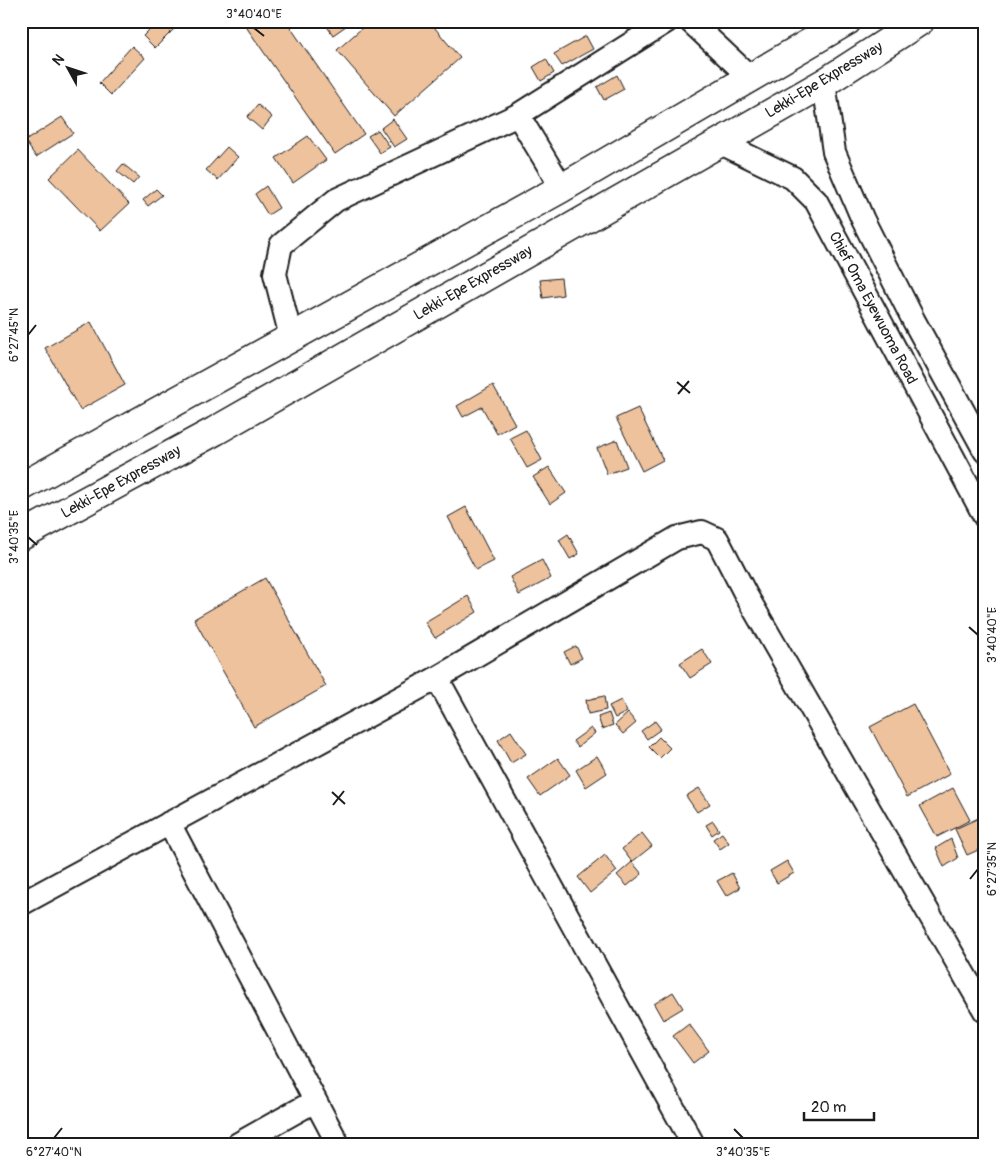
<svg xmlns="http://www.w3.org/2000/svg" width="1006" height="1165" font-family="Pangolin,sans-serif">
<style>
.building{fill:#eec29d;stroke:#1c1c1c}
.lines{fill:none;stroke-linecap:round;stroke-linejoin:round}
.street-casing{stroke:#1c1c1c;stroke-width:26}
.highway-casing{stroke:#1c1c1c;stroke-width:31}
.street{stroke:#fff;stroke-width:22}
.highway{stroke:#fff;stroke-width:28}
.ticks{fill:none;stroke:#1c1c1c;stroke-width:2}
.labels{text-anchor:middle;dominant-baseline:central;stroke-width:5;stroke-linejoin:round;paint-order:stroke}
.street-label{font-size:15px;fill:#1c1c1c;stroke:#fff}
.neatline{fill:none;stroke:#1c1c1c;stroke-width:2}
.ticks-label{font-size:12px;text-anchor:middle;fill:#1c1c1c}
</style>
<rect width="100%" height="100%" fill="#fff"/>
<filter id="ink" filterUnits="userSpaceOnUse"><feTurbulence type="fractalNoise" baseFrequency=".02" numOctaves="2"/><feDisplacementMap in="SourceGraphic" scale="10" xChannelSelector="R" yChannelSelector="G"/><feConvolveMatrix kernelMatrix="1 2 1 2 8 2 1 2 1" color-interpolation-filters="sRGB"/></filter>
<g filter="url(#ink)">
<path class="building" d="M158,21H182L155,48L143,36Z
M242,21H286L364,134L335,154Z
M323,21H353L333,35Z
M370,21H429L460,58L394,116L337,50Z
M586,36L593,49L562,66L554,54Z
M132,46L145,58L111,95L99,83Z
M546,59L554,73L541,81L533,67Z
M617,75L624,89L604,100L597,87Z
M258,105L272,117L262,130L247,117Z
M62,117L73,133L36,157L25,141Z
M393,119L407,139L394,147L381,128Z
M378,130L390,147L380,153L368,136Z
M308,136L326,160L293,183L276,158Z
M227,147L238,157L218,180L206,170Z
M78,150L129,204L100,231L49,178Z
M123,164L139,177L133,184L117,171Z
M266,186L279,208L268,215L255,194Z
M156,189L162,195L148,206L143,200Z
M561,278L563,295L543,298L540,280Z
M91,322L125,385L80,410L45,348Z
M493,385L515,424L497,434L482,407L463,417L457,406Z
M638,408L663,460L642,471L616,418Z
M526,430L542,460L527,468L510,438Z
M617,440L627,467L607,474L597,448Z
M549,467L566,493L550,504L533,477Z
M466,507L494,561L476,570L448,517Z
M568,534L579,554L570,559L559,540Z
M542,560L551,578L519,595L510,577Z
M265,578L326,686L254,727L194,619Z
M468,596L477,612L435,638L425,622Z
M576,646L582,658L570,664L564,652Z
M702,649L712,664L690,678L680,663Z
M604,696L606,710L588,714L586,700Z
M621,700L627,712L615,718L609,706Z
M913,704L950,774L907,797L870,727Z
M609,713L613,725L602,729L598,717Z
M628,713L636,723L623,734L615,725Z
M655,721L661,729L647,739L641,731Z
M591,728L595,733L578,747L573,741Z
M511,731L526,754L511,763L498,740Z
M659,737L670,748L660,758L649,747Z
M597,756L607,773L586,787L576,770Z
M558,758L570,775L540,796L528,779Z
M699,788L710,804L697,812L686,796Z
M953,788L970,820L937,837L920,806Z
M985,815V847L967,855L955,829Z
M713,821L719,830L712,835L706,825Z
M642,833L652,846L632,862L622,849Z
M722,833L729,843L720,849L713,839Z
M951,839L958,858L944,867L936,848Z
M605,855L617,871L590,893L578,877Z
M787,861L794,873L777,883L770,871Z
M632,862L642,874L627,886L617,875Z
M732,873L740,888L726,896L717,881Z
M673,992L683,1008L663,1020L654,1004Z
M689,1024L709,1051L693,1063L673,1036Z"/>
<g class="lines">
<g class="street-casing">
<path id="street" d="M690,21L752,79
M824,83L834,152L863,220L914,321L985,451
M518,115L562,188
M719,142L793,178L816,201L985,517
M291,337L275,274L281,245L336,200L518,115L667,21
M437,678L693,1144
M169,823L338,1144
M21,904L437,678L677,538L702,532L717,539L746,595L985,1011
M238,1144L315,1101"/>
</g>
<g class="highway-casing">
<path id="highway" d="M21,487L562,188L847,21
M21,536L215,431L824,83L920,21"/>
</g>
<use href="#street" class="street"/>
<use href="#highway" class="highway"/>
</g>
</g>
<path class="ticks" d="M254,28L264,36M28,335L36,325M677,382L690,393M678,394L689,381M28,537L37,545M969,627L978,635M332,792L345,804M333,805L344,791M970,879L978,869M734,1129L743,1138M54,1138L62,1128"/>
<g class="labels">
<g class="street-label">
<text transform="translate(824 80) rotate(-31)">Lekki-Epe Expressway</text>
<text transform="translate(473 283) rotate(-30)">Lekki-Epe Expressway</text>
<text transform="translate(873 308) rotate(62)">Chief Oma Eyewuoma Road</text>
<text transform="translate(121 482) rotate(-29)">Lekki-Epe Expressway</text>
</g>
</g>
<rect width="1006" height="1165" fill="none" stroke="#fff" stroke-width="55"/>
<g transform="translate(68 68) rotate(310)" stroke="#ffffff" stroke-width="4" paint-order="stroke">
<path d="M0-4L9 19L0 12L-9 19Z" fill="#1c1c1c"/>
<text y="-8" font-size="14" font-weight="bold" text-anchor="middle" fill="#1c1c1c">N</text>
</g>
<path d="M804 1112v8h70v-8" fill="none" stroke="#1c1c1c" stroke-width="2.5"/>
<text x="811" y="1112" font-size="15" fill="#1c1c1c" stroke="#ffffff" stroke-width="4" paint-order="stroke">20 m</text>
<rect x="28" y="28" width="950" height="1110" class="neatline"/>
<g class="ticks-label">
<text x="254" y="18">3°40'40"E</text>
<text transform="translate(14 335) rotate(-90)" y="4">6°27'45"N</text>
<text transform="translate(14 537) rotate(-90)" y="4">3°40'35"E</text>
<text transform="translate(992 635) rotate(-90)" y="4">3°40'40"E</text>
<text transform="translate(992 869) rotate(-90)" y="4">6°27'35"N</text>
<text x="54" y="1156">6°27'40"N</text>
<text x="743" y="1156">3°40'35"E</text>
</g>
</svg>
